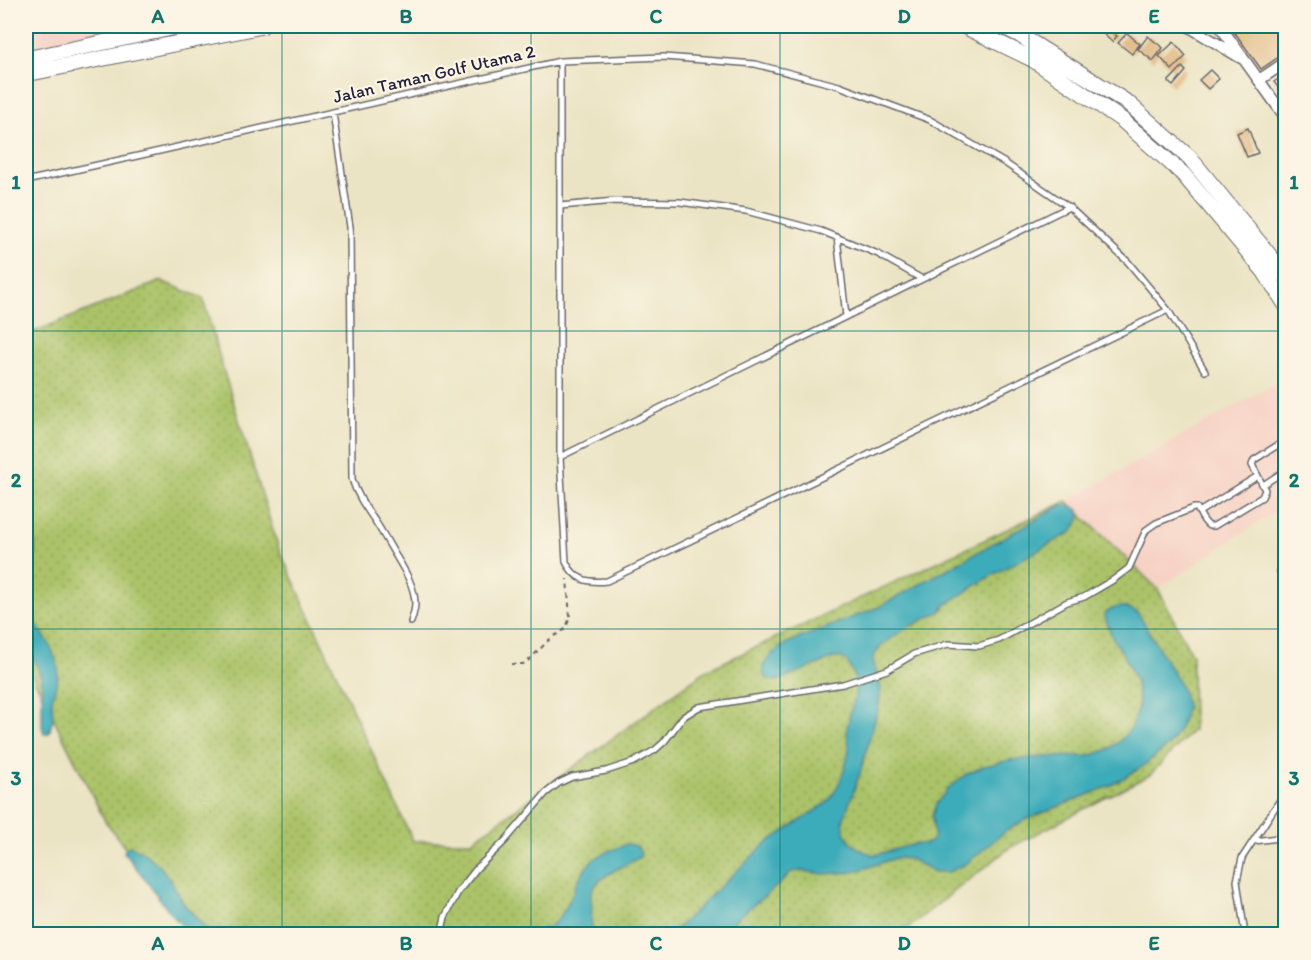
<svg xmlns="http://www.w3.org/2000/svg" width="1311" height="960" font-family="Itim,sans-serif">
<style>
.built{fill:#f6d2c5}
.grass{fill:url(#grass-dots);stroke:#667251;stroke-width:1.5}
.water{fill:#3cacba;stroke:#2f677a;stroke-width:1.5}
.building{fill:#e2bd8a}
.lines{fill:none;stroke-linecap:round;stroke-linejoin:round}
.lane-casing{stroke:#68666b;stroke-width:8}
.street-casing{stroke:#68666b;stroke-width:13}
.secondary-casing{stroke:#68666b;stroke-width:17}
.path{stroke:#68666b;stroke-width:2;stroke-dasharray:4.5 4.5;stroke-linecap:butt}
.lane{stroke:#fff;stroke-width:5}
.street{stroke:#fff;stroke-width:10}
.secondary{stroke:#fff;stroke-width:15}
.grid{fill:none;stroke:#0f766e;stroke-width:1.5;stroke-opacity:0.55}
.labels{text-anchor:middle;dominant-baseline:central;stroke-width:4.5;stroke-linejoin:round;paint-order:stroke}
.street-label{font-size:18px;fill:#22223b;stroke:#fcf5e5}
.neatline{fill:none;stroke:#0f766e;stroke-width:2}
.grid-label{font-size:20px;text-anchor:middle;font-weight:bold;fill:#0f766e}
</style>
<defs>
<pattern id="grass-dots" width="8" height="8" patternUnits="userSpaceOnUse" patternTransform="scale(1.5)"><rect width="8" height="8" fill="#aac267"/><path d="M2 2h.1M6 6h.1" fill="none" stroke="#92a65a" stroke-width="1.8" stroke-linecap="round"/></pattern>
</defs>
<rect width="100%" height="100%" fill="#fcf5e5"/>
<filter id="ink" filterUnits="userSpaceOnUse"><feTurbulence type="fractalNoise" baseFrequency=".0167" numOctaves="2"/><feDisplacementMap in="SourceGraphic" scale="12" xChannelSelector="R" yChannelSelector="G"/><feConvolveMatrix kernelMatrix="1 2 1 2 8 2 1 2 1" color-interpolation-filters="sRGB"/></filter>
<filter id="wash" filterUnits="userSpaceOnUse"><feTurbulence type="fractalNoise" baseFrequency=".008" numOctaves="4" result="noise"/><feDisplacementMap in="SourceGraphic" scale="24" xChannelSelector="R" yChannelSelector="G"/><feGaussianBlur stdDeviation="1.35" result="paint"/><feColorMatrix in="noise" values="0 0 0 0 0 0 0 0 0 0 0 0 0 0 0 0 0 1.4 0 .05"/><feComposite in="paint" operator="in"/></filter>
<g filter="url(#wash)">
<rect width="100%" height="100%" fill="#ebe4c4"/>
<path class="built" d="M26,26H132L26,48Z
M1285,378V505L1158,589L1067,501Z"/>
<path class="grass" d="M161,281L203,298L223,369L279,549L413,841H472L705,671L1067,501L1158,589L1192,655L1193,730L1150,775L1011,847L900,934H189L105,821L26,663V335Z"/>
<path class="water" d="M26,502C32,517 38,550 33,566C32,571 28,575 26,579Z
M1062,505H1069L1079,510L1080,518L1072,532L989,577L945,605L941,611L909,627L882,645L875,654L873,660L881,689L879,705L860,773L843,821L845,833L852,844L865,852L875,855L915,844H926L932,841L934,835L932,816L936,804L948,789L965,775L985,766L1010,760L1043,757L1088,756L1107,750L1120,741L1132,727L1139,704L1135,679L1122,652L1112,637L1104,614C1118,604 1124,605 1138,613L1180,684L1187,706L1180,728L1169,745L1142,767L1110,786L1025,820L1006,831L967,863L949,872H935L910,859L896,858L854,872L824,874L801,871L791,872L782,882L736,919L726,934H671L765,844L827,803C838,791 848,763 849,747C849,741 846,734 847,728C849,709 861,693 853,673C850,667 848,662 843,658H834L777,681L770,680L764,676L763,666L773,653L787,643L879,607Z
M26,608L50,645L58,666V677L52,700L53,719L49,733L44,734L42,726V679L26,639Z
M627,844L637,846L641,853L640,857C626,865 596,877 591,893C590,897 592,903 592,907C591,921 590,921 595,934H478C498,922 526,941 546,929C574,912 571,879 593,860C603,852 615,849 627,844Z
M130,846L141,851L159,865L172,882L184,904L211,934H190L172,915L124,852L126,848Z"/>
<g id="blocks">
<path class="building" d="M1095,26H1105L1117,36L1112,42Z
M1230,26H1286V52L1261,69Z
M1127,33L1140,44L1132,54L1118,43Z
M1148,36L1163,48L1153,61L1138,49Z
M1174,42L1186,56L1172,70L1159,56Z
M1182,67L1186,71L1173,86L1168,82Z
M1210,70L1219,79L1208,89L1199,80Z
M1286,74V98L1274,82Z
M1248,128L1258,153L1247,157L1237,133Z"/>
</g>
</g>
<g filter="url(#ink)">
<use href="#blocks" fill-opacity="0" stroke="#68666b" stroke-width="1.5"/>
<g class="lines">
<g class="lane-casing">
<path id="lane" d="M560,61V457L566,562C575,580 587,583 607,581L1168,310
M333,113L350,227L352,479C357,496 367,509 377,524C384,535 390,546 396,556C405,571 415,587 415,604C415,610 413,616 411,622
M26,181L560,61L664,57L755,64L839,86L930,120L1005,163L1069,207L1128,262L1168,310L1205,371
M560,206L615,201L680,202L746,211L821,231L878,254L922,279
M837,237L846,316
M560,457L1069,207
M1258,476L1252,465L1254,460L1286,440
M1263,485L1286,470
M1280,572L1286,585
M1254,841L1286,837
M441,934L445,917L458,892L477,868L505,841L546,793L559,783L572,777L606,771L634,762L655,750L664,742L683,717L699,707L843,684L887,670L914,654L948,644L979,646L999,640L1067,602L1084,597L1113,580L1129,568L1146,530L1156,523L1194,508H1197C1200,514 1203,522 1209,526H1214L1262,497L1265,490L1258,476L1199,512
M1245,934L1237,881L1242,858L1286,791"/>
</g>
<g class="street-casing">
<path id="street" d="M1188,26L1241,58
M1220,26L1286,118
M1259,80L1286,62"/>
</g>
<g class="secondary-casing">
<path id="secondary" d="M964,26L1032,59L1122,120L1183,174L1264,271L1286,305
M1002,26L1018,34L1128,103L1190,158L1274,261L1286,277
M26,59L181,26
M26,74L262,26"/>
</g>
<path class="path" d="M511,664H523L527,662L551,638L564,630L567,625L570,617L567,579"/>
<use href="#lane" class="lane"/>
<use href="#street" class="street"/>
<use href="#secondary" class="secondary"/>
</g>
</g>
<path class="grid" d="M282,26V934M531,26V934M780,26V934M1029,26V934M26,331H1286M26,629H1286"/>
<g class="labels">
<g class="street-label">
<text transform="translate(434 74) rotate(-13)">Jalan Taman Golf Utama 2</text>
</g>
</g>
<rect width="1311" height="960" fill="none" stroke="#fcf5e5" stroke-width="66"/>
<rect x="33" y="33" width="1245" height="894" class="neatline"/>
<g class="grid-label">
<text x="158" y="23">A</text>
<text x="406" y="23">B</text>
<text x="656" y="23">C</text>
<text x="904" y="23">D</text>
<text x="1154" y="23">E</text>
<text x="16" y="189">1</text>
<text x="1294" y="189">1</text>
<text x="16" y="487">2</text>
<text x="1294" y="487">2</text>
<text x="16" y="785">3</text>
<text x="1294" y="785">3</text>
<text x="158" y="950">A</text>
<text x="406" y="950">B</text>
<text x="656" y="950">C</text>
<text x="904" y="950">D</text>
<text x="1154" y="950">E</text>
</g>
</svg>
